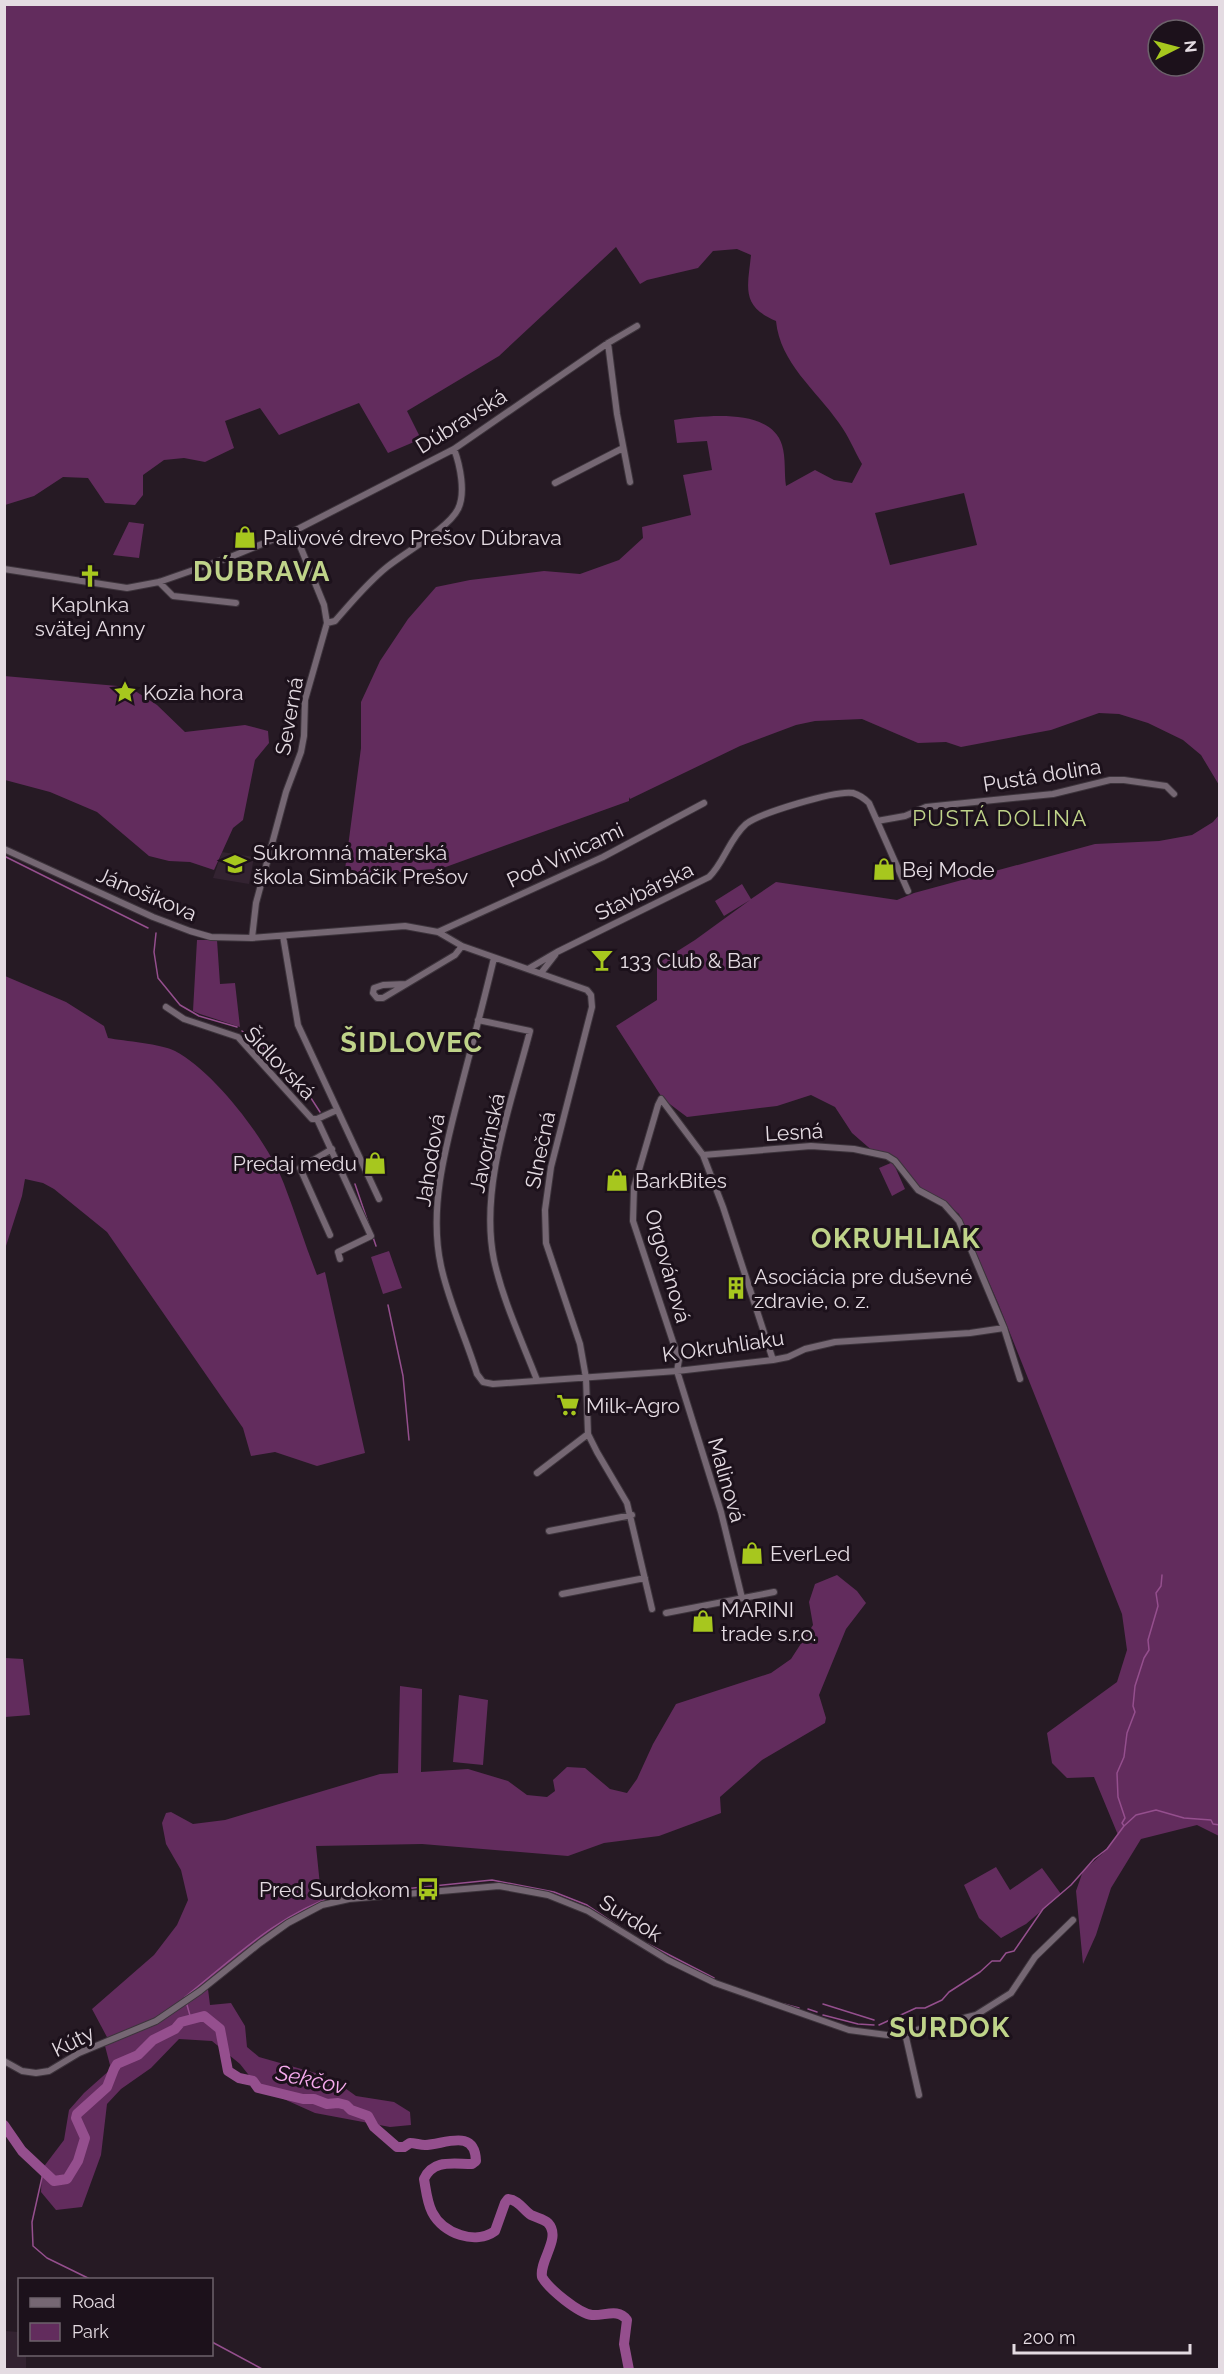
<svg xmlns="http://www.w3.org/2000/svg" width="1224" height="2374" font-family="Raleway,sans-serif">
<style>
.built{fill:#332331}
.green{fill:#622c5d;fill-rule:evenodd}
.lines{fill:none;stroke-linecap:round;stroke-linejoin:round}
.stream{stroke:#954f8e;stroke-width:1.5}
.river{stroke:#954f8e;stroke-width:10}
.minor-casing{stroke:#3d343c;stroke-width:8}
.minor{stroke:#756773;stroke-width:6}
.labels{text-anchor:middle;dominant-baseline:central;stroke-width:6;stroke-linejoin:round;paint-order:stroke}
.street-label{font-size:21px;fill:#e4dbe2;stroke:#1c111b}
.poi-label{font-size:21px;fill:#e4dbe2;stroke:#1c111b;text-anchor:start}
.neighbourhood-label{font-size:22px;letter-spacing:1.5px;fill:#bfd389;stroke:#1c111b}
.water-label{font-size:22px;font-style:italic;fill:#f6aaed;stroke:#1c111b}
.district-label{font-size:27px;font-weight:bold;letter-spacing:1.5px;fill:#bfd389;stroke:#1c111b}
</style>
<rect width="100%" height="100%" fill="#261a24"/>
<path class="built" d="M222,852L254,857L249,884L213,878Z
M5,2331L19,2332L20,2354L26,2355V2369H5Z"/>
<path class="green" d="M5,4L1219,5V785L1201,755L1183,740L1148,723L1119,714L1099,713L1051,730L961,747L946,742L918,743L862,719L815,721L796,725L740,746L630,799L629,797V801L443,868L344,877L361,748V702L380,661L408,619L436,587L470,580L544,571L580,574L619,560L643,538L642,527L691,515L683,475L712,470L707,441L677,443L674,420C704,416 771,407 782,445C786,458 784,473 786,486L815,470L834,480L852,483L862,464C854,450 848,435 839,423C816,390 780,363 776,321C740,306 748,286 751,255L737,249L713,251L698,268L647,280L640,284L616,247L499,356L407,411L421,439L388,453L359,403L279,435L260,408L225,421L234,448L205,462L184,458L164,460L143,475V495L135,505L105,503L88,478L63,477L34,496L5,505ZM1158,30H1194V66H1158ZM964,493L977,545L890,565L875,513Z
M129,522L144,524L139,558L113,555Z
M4,676L129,687L157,705L185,732L245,725L268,731L269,743L255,760L243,820L233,828L214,870L190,862L169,861L149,856L97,812L50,792L5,780Z
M1219,815V1836L1197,1825L1141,1839L1111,1888L1096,1935L1083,1964L1076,1891L1083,1871L1102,1854L1118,1835L1094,1777L1067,1778L1052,1763L1047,1733L1117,1682L1127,1650L1122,1614L998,1303L959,1214L949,1206L919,1189L895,1160L875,1153L852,1133L835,1107L811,1095L777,1106L687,1117L663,1099L616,1026L657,1000V964L695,940L750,900L724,916L715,901L742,884L751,899L776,882L897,900L914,893L1095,844L1159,841L1192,835L1213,822Z
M197,940H217L220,984L235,983L240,1027L200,1014L193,1011Z
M5,976L66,1002L104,1026L108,1038C124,1041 162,1044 175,1051C215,1072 269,1143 284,1184C296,1215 305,1245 317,1275L325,1272L365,1453L317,1466L275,1452L251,1456L243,1428L107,1232L54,1189L43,1183L25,1179L22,1196L5,1249Z
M893,1162L905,1189L892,1196L879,1168Z
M389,1251L402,1288L383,1294L371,1257Z
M837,1575L857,1591L866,1603L846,1629L819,1695L826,1718L825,1723L762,1760L720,1797L721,1813L659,1836L604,1843L568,1856L422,1844L316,1846L322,1905L277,1934L208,1989L210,2005L231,2003L245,2026L247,2047L259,2057L319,2074L338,2083L356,2096L394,2102L410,2112L411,2125L390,2127L315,2113L259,2088L240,2064L212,2041L179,2039L151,2068L121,2089L107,2104L101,2155L82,2207L56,2210L41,2192L42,2169L64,2140L69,2110L84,2093L111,2069L105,2046L108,2039L92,2009L154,1955L177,1925L188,1900L181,1870L166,1844L162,1823L166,1813L171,1812L193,1824L225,1820L380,1774L398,1773L400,1686L422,1689L421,1772L468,1769L508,1781L527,1795L547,1797L555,1791L553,1780L567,1767L585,1768L610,1789L627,1793L637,1779L653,1744L676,1704L771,1673L791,1659L813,1625L809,1602L815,1584Z
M5,1658L23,1659L30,1715L5,1717Z
M459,1695L488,1700L483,1765L453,1762Z
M996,1867L1010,1890L1042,1868L1061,1894L1026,1924L1001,1938L979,1918L964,1885Z"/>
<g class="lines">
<path class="stream" d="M4,856L148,928
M156,933L154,952L158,978L180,1005L199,1016L237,1027
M242,1031C278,1058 296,1073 320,1112
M355,1184L376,1246
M388,1305L403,1376L409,1440
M1124,1826L1122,1823L1125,1818L1118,1797L1117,1773L1124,1757L1127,1733L1135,1712L1133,1706L1135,1686L1144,1658L1149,1650L1148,1640L1158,1606L1156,1593L1161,1586L1162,1575
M648,1944L714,1978
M186,1999L185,1997C232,1960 277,1915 335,1896L492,1880L554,1892L587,1905L623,1929
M784,2004L799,2008
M823,2004L874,2020
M187,2005L191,2019
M808,2009L817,2012
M823,2015L858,2024L874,2025
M879,2025L916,2008H925L942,2000L949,1992L980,1972L992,1961H1000L1006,1953L1014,1951L1043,1909L1071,1885L1094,1859L1107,1849L1124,1826L1136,1815L1156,1810L1184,1818L1211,1820L1213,1824L1220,1825
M43,2173L32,2222L33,2246L47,2258L92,2280
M212,2342L264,2370"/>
<path class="river" d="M4,2125L22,2151L54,2181L67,2179L78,2161L85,2138L76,2118L77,2114L107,2087L114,2069L117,2064L138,2055L153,2040L175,2029L181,2022L204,2016L220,2029L228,2071L239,2078L253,2081L258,2088L303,2099H314L327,2104L338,2103L346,2105L351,2110L368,2116L374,2127L397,2147H404L410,2143C415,2143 420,2145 425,2145C443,2145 475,2127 476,2161L472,2164C453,2164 433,2159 424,2179C426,2190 427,2202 432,2212C443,2234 476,2245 495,2231L505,2203L508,2199C519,2200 523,2210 531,2215C537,2218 544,2219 548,2223C562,2238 539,2260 542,2277C549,2289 578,2313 592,2315C605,2316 618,2308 627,2320L624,2344L629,2370"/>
<g class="minor-casing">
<path id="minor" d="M608,343L617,414L630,482
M555,483L623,448
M4,569L127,588L159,582L228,558L294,531L454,449L608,343L637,326
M159,582L173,596L236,603
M327,623L335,621C351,603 367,583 387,567C404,553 449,528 458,509C466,493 460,465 454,449
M877,821L905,816L926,807L1053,794L1110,780H1124L1166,786L1174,794
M4,849L153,917L190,931L211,937L252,938L405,926L438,932L462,946L587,990L591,995L592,1007L551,1167L545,1210L546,1243L580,1344L586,1378L588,1434L597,1452L627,1503L652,1609
M438,932L603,857L704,803
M283,936L298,1025L379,1199
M252,938L256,903L286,792L301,752L304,736L305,700L327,623L324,605L294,531
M494,958C483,1005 470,1052 458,1099C444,1153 429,1211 441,1266C449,1303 466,1338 477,1374L483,1382L493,1384L677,1371L773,1360L788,1357L805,1349L835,1342L970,1333L1004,1328L1020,1379
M528,969L557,952L709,877C724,863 729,839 746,824C760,813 836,790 853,793C860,795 864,798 869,803L908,891
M541,973L555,955
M406,984L383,985L374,988L373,993L377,998H383L455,955L462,946
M166,1007L184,1019L238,1037L312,1119H317L337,1110
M478,1020L530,1031C512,1101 479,1187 494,1260C503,1301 522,1341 537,1380
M317,1119L371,1236L338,1252L340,1259
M703,1155L661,1099L658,1105L634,1187L633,1221L679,1360L677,1371L721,1512L742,1598
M330,1235L300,1168L332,1149
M773,1360L723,1207L703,1155L811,1146L854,1149L887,1156L895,1161L918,1190L944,1204L959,1221L1004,1328
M537,1473L588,1434
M549,1531L632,1515
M562,1594L645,1578
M666,1613L774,1592
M905,2033L919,2095
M4,2061L22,2071L36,2073L49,2071L79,2053L156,2021L200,1991L260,1943L288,1923L322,1905L349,1899L499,1886L548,1895L588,1911L668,1960L715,1983L849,2030L887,2035L905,2033L976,2015L1011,1993L1035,1957L1073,1920"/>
</g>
<use href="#minor" class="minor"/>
</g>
<defs>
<g id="shop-bare" transform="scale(1.8)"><path d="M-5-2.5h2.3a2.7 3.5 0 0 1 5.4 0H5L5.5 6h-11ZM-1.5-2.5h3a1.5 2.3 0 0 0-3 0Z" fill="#a7c71e" stroke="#1c111b" stroke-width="2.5" paint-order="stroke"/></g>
<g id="church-bare" transform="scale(1.8)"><path d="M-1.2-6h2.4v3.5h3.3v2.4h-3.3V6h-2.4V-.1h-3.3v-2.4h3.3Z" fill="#a7c71e" stroke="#1c111b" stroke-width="2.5" paint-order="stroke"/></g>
<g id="sight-bare" transform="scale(1.8)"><path d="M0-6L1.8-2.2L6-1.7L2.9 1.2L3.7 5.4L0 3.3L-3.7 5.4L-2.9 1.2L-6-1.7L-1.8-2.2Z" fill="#a7c71e" stroke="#1c111b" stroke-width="2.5" paint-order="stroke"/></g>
<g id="school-bare" transform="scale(1.8)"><path d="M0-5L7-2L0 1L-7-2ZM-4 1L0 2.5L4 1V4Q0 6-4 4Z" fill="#a7c71e" stroke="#1c111b" stroke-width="2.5" paint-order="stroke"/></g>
<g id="bar-bare" transform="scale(1.8)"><path d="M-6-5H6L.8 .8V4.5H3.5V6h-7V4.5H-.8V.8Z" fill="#a7c71e" stroke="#1c111b" stroke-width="2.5" paint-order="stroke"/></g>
<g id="building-bare" transform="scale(1.8)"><path d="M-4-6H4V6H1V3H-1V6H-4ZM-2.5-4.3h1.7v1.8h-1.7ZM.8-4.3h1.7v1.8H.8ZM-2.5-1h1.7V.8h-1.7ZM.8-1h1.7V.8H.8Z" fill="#a7c71e" stroke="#1c111b" stroke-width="2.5" paint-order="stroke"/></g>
<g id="supermarket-bare" transform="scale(1.8)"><path d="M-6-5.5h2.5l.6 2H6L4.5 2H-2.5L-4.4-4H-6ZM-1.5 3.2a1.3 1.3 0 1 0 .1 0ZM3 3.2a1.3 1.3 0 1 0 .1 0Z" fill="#a7c71e" stroke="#1c111b" stroke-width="2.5" paint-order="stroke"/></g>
<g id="bus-bare" transform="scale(1.8)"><path d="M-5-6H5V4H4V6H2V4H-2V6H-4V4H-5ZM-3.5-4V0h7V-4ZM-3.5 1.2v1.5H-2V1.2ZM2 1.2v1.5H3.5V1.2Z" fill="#a7c71e" stroke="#1c111b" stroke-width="2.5" paint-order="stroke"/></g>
</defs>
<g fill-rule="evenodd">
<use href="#shop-bare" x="245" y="537"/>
<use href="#church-bare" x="90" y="576"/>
<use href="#sight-bare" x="125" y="692"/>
<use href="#school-bare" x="235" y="864"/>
<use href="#shop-bare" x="884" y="869"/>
<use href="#bar-bare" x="602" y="960"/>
<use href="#shop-bare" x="375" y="1163"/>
<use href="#shop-bare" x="617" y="1180"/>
<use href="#building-bare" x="736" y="1288"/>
<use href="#supermarket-bare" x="568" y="1405"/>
<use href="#shop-bare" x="752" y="1553"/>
<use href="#shop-bare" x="703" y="1621"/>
<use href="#bus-bare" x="428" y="1889"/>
</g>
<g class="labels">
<g class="street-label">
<text transform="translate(461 421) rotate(-32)">Dúbravská</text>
<text transform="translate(289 716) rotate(-80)">Severná</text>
<text transform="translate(1042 775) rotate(-9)">Pustá dolina</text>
<text transform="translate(565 855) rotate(-25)">Pod Vinicami</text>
<text transform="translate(644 891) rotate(-26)">Stavbárska</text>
<text transform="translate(147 894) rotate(23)">Jánošíkova</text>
<text transform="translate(280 1063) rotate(46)">Šidlovská</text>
<text transform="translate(794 1132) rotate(-3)">Lesná</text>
<text transform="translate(487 1143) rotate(-78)">Javorinská</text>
<text transform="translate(540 1150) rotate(-78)">Slnečná</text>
<text transform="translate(430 1160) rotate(-81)">Jahodová</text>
<text transform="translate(668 1266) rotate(74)">Orgovánová</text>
<text transform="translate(723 1346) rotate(-8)">K Okruhliaku</text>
<text transform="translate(727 1480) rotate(74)">Malinová</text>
<text transform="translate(631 1918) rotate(32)">Surdok</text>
<text transform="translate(73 2041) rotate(-26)">Kúty</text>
</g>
<g class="poi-label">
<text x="263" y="537">Palivové drevo Prešov Dúbrava</text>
<text x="90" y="604" text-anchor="middle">Kaplnka<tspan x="90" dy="24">svätej Anny</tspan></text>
<text x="143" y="692">Kozia hora</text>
<text x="253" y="852">Súkromná materská<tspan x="253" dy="24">škola Simbáčik Prešov</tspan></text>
<text x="902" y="869">Bej Mode</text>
<text x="620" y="960">133 Club &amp; Bar</text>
<text x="357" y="1163" text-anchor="end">Predaj medu</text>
<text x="635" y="1180">BarkBites</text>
<text x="754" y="1276">Asociácia pre duševné<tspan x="754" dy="24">zdravie, o. z.</tspan></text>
<text x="586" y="1405">Milk-Agro</text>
<text x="770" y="1553">EverLed</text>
<text x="721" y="1609">MARINI<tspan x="721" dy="24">trade s.r.o.</tspan></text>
<text x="410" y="1889" text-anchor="end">Pred Surdokom</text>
</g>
<g class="neighbourhood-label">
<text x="1000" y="818">PUSTÁ DOLINA</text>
</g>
<g class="water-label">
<text transform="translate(311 2079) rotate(12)">Sekčov</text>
</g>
<g class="district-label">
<text x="262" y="571">DÚBRAVA</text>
<text x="412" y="1042">ŠIDLOVEC</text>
<text x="896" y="1238">OKRUHLIAK</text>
<text x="950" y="2027">SURDOK</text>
</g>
</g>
<rect width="1224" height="2374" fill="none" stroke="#e4dbe2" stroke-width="12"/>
<rect x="18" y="2278" width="195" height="78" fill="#1c111b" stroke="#6c626b" stroke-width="1.5"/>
<rect x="30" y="2298" width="30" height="9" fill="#756773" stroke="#6c626b" stroke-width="1.5"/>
<text x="72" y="2308" font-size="18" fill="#e4dbe2">Road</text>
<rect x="30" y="2323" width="30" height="18" fill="#622c5d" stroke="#6c626b" stroke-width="1.5"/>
<text x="72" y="2338" font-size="18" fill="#e4dbe2">Park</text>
<g transform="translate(1176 48) rotate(84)"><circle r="28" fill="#1c111b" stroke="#6c626b" stroke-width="1.5"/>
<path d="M0-4.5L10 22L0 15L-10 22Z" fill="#a7c71e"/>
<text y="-9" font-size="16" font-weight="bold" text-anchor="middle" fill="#e4dbe2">N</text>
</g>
<path d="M1014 2344v9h176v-9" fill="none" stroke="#e4dbe2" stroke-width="3"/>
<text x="1023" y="2344" font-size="18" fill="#e4dbe2" stroke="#1c111b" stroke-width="4.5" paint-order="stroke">200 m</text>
</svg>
